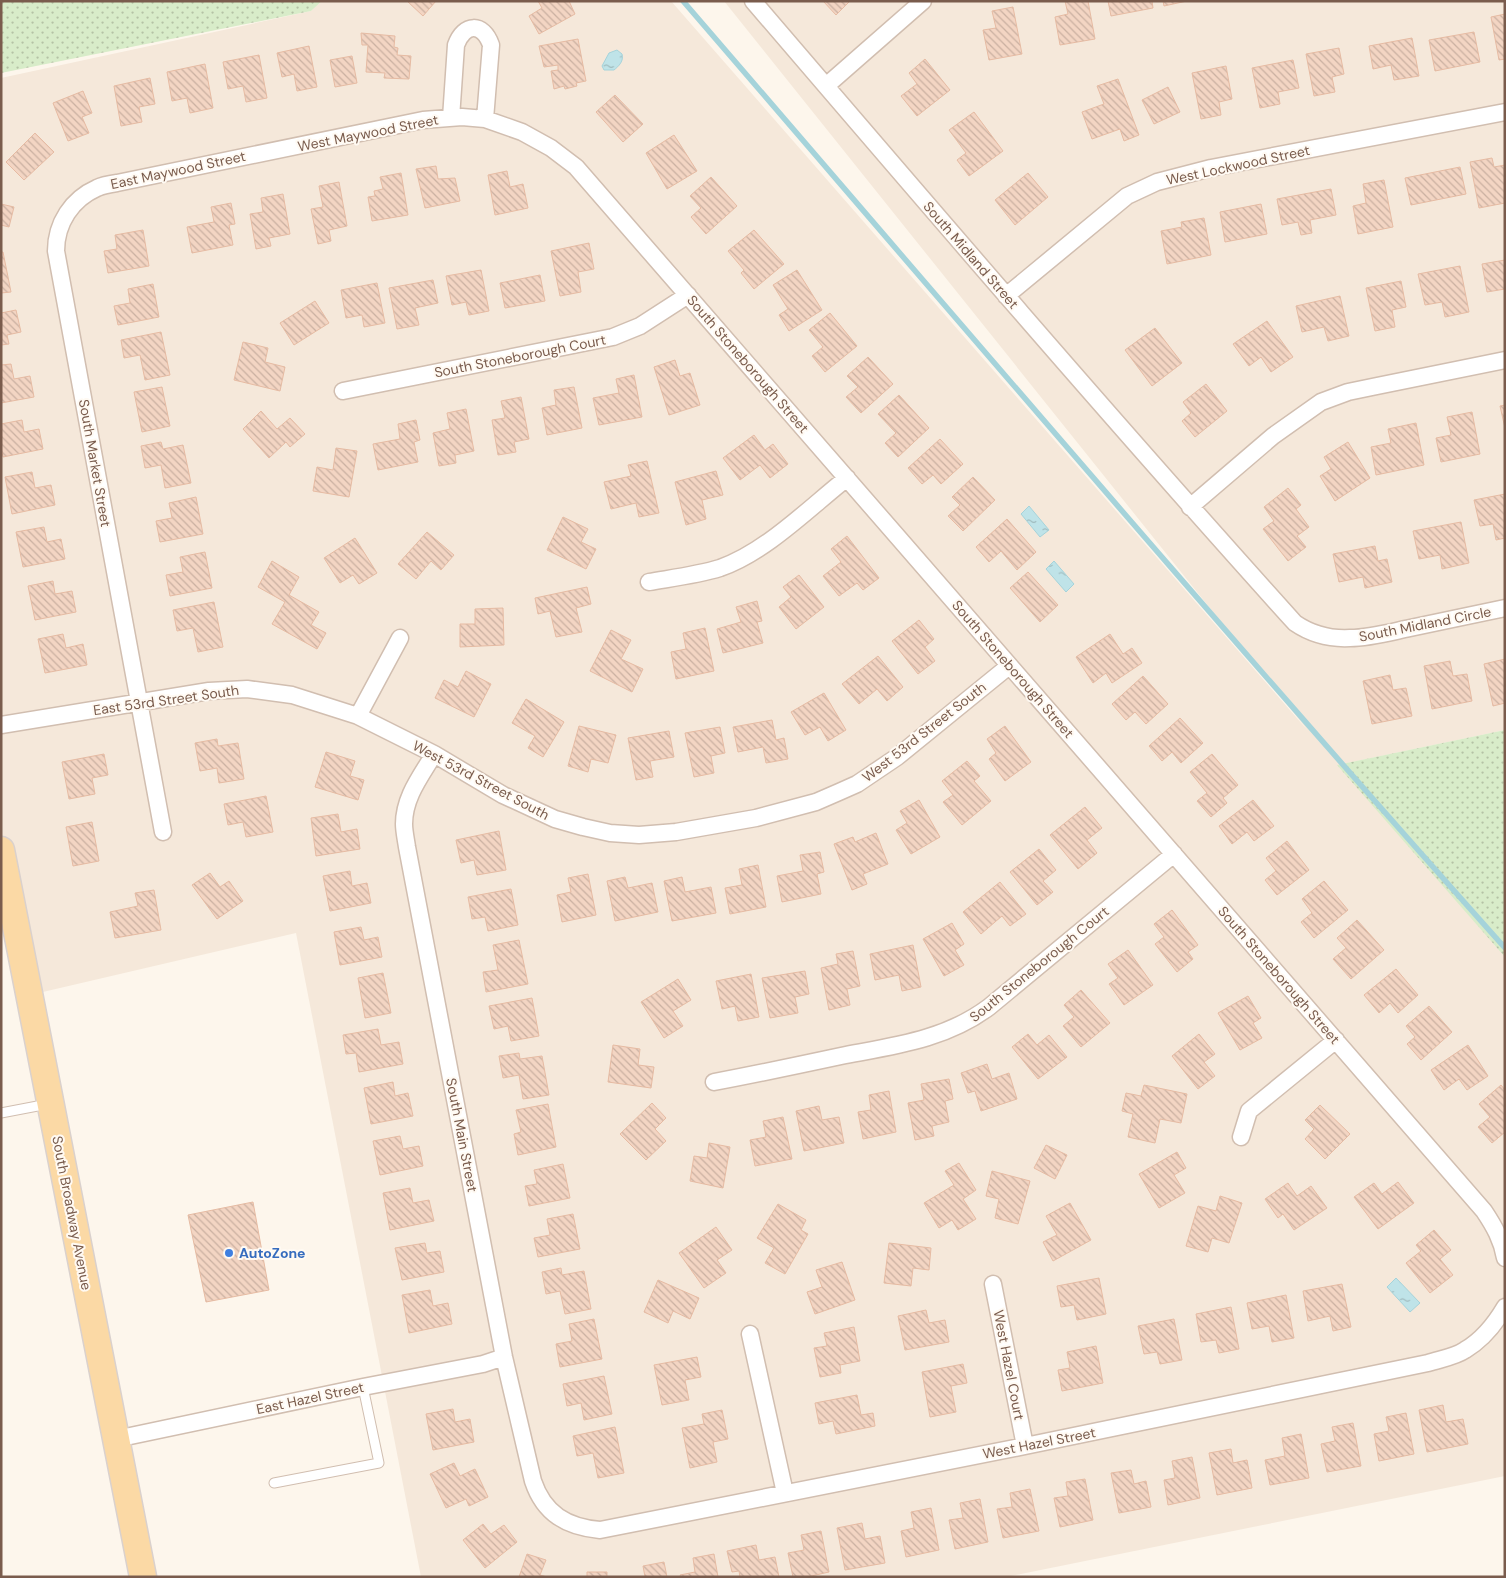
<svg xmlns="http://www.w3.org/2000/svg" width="1506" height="1578" font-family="'DM Sans',sans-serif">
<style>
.residential{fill:#f5e8da}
.grass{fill:url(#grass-dots)}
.water{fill:url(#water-ripples);stroke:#a5d3da}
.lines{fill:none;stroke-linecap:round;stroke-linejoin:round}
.stream{stroke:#a5d3da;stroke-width:5.5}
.building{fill:url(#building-back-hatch);stroke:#e6bba3}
.service-casing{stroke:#d1beb0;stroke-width:11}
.minor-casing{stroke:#d1beb0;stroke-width:19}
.primary-casing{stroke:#dad1cd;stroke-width:29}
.service{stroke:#fff;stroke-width:9}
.minor{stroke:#fff;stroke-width:16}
.primary{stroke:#fbd9a5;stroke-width:26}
.shop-dot{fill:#3f7fe0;stroke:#fffaf3;stroke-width:2}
.labels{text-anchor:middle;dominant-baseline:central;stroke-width:4;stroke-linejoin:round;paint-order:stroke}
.street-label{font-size:14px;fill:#7a5c4d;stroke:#fffaf3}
.shop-label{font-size:14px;font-weight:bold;fill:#366cbe;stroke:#fffaf3;text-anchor:start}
</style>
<defs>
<pattern id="grass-dots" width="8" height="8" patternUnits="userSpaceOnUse" patternTransform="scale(1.25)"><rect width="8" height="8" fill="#d8ecc9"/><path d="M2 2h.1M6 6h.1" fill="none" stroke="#b4c2a5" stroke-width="1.8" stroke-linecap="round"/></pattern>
<pattern id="water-ripples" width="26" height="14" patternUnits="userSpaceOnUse" patternTransform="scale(1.25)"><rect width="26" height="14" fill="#bfe3e8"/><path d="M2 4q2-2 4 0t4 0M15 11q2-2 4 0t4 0" fill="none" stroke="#a0bbbe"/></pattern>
<pattern id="building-back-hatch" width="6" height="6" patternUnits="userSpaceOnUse" patternTransform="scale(1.25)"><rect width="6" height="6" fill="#f3d5c3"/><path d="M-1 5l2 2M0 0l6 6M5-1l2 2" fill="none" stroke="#cab0a1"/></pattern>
</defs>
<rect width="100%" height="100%" fill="#fdf6ec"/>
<path class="residential" d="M322,1H671L1309,732L724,1H1505V730L1338,765L1505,956V1476L1006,1577H421L296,933L30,995L1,850V78L311,11Z"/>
<path class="grass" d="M1,1H322L311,11L1,73Z
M1505,730V957L1337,765Z"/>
<path class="water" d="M617,50L622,54C624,61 619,66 614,70H604L602,66L609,53Z
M1029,506L1049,530L1040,537L1021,514Z
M1054,561L1074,584L1066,592L1046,569Z
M1396,1278L1420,1303L1410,1312L1387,1287Z"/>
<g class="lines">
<path class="stream" d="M683,1C956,318 1227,636 1505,948"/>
</g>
<path class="building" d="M407,1H436L423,16Z
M538,1H569L575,14L539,34L529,16L542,8Z
M823,1H850L836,15Z
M1065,1H1088L1095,39L1060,45L1055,17L1068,14Z
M1108,1H1152L1153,8L1111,16Z
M1163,1H1187L1164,6Z
M1013,7L1022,54L989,60L983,30L996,28L992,11Z
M1505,14V59L1499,60L1491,17Z
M1474,32L1480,62L1435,71L1429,40Z
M361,33L395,36L394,47L398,48L397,55L411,56L409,79L384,78L385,73L366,72L368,45H362Z
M1412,38L1419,76L1394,80L1391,65L1373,69L1369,46Z
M578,39L586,81L576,83L577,86L565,89L564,86L554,89L551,71L558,70V65L544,67L539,46Z
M309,46L317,87L297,91L294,74L282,77L277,53Z
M1339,48L1344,74L1332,77L1335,92L1314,96L1306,54Z
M259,55L267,98L246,102L243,86L228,89L223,62Z
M352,56L357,83L335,87L330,60Z
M925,59L950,90L917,116L901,96L917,84L909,73Z
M1293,60L1299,88L1278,92L1280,104L1260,108L1252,68Z
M205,64L213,108L190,113L187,98L172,101L167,72Z
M1226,66L1232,99L1219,102L1221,115L1201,119L1192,73Z
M150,78L155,104L139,107L142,122L121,126L114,86Z
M1118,79L1139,135L1124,141L1120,129L1092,139L1082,112L1104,104L1097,86Z
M1168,87L1180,112L1154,124L1142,100Z
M83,91L92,113L82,117L89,133L68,141L53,103Z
M615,95L643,124L623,142L596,112Z
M974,112L1003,151L969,176L957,160L966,153L949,130Z
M35,133L54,152L24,180L6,162Z
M674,135L697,171L667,189L646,153Z
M1492,158L1494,167L1505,165V203L1479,208L1470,162Z
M436,166L438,179L455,178L460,201L425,208L416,169Z
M1460,167L1466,194L1411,205L1405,178Z
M507,171L510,187L523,184L528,208L495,215L488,175Z
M401,173L408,215L372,221L368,197L375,196L374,191L383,189L380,177Z
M1028,173L1048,197L1015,225L995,200Z
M711,177L737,206L706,234L691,217L701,208L690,196Z
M1384,180L1393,227L1358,234L1353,206L1366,203L1363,184Z
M339,182L347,226L329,230L331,241L318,244L311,209L323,207L319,186Z
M1331,189L1336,215L1310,220L1312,233L1301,235L1298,222L1282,225L1277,199Z
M283,194L290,234L269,238L271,246L256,249L250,214L263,212L261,198Z
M231,203L235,224L229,225L233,245L192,253L187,227L214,222L211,207Z
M1,204L14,207L9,227L1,225Z
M1261,204L1267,234L1225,242L1220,212Z
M1204,218L1211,255L1167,264L1161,231L1182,227L1181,222Z
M143,230L149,266L108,273L104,251L117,249L115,235Z
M754,230L784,264L754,289L741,273L744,270L728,251Z
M589,243L594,269L578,272L581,292L560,296L551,251Z
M1,252H3L11,292L1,293Z
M1505,260V289L1487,292L1482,264Z
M1460,266L1469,312L1445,317L1442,302L1425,305L1418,274Z
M481,270L489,311L469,315L466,302L452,305L446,276Z
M797,270L822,310L789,331L779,315L788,309L773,285Z
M540,275L545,301L505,308L500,283Z
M433,280L438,303L415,308L419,325L397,329L389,288Z
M1401,281L1406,307L1392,310L1395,327L1375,331L1366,288Z
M377,283L385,323L364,327L362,315L346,318L341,290Z
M153,284L159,317L118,325L114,306L130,303L128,289Z
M1340,296L1349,336L1328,341L1324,327L1302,332L1296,306Z
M315,301L329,323L294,345L280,323Z
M16,310L21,332L7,335L9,344L1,345V313Z
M830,313L857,346L825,372L812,356L823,347L809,330Z
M1267,321L1293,357L1271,372L1261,357L1249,366L1233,344Z
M1155,328L1182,363L1152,386L1125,350Z
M161,332L170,375L145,380L140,355L124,358L121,340Z
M243,342L268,348L265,362L285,367L280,391L234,380Z
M868,357L893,384L861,413L846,397L858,387L847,376Z
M675,360L680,376L690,373L700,405L669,415L654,367Z
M11,364L14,379L30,376L34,397L1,403V365Z
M634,375L642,417L599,425L593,398L619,393L616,379Z
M1206,384L1227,411L1195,437L1182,421L1191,413L1183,402Z
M162,387L170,426L142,432L134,392Z
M574,387L582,428L547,435L542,408L556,405L554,390Z
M899,395L929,428L898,457L885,443L896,433L878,414Z
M521,397L529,439L514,442L516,452L498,455L492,420L505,418L501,401Z
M1505,405V428L1500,406Z
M466,409L474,451L455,455L456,463L439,466L433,433L450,429L447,413Z
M261,411L277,429L290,418L305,434L290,447L286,442L269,458L243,429Z
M1472,412L1480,454L1441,462L1436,438L1451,435L1447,417Z
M22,420L24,432L39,429L43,449L3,457L1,447V424Z
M416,420L420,440L414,442L418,462L378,470L373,444L400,439L398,424Z
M1416,423L1424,465L1376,475L1371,447L1391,443L1388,429Z
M754,435L765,450L773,444L788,464L770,478L760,465L740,480L723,458Z
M940,439L963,464L941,484L933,475L922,484L908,468Z
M161,442L163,449L183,445L191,483L165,488L161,465L145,468L141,446Z
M1348,442L1370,478L1335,501L1320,476L1331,469L1324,457Z
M336,448L357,451L349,497L313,491L317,467L333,470Z
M647,461L659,513L639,517L636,503L611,509L604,482L631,476L628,465Z
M716,471L723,495L702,500L706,519L686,525L675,482Z
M32,472L35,488L51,485L55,505L12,514L5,477Z
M973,477L995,500L963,531L948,516L960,505L952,497Z
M1288,488L1301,505L1296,509L1309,527L1297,536L1306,547L1288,561L1263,529L1274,521L1264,507Z
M1505,494V538L1496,540L1493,524L1480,526L1474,500Z
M196,497L203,534L160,542L156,521L172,518L169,503Z
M563,517L588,529L581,542L596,549L586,569L547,550Z
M1007,519L1036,552L1017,570L1001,551L989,562L976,547Z
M1461,522L1469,563L1442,569L1440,555L1419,559L1413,531Z
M44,527L47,542L61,539L65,559L23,567L16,532Z
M427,532L454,555L441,570L431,561L416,579L398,564Z
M847,536L879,578L863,590L857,583L839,596L823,576L841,562L831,549Z
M355,538L377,573L359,584L353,575L340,583L324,558Z
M1375,546L1378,561L1387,559L1392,582L1365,588L1363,577L1339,582L1333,554Z
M205,552L212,588L170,596L166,575L183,572L180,557Z
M272,561L299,577L289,595L319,612L311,625L326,633L317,649L272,624L285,602L258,587Z
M1028,572L1058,605L1040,622L1010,588Z
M799,575L824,607L796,629L779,607L791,597L783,587Z
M53,581L55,594L72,591L76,612L35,620L28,586Z
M587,587L591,604L576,608L582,632L556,637L550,611L538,614L535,598Z
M757,601L762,621L757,622L763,643L723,653L717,629L741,622L736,607Z
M214,602L223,647L198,652L193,628L177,631L173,610Z
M503,608L504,645L460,647V624H475V609Z
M919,620L934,639L925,647L935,661L918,674L892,641Z
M705,628L714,671L676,679L671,652L686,649L683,633Z
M611,630L631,640L621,659L643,669L632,692L590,671Z
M63,634L66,648L83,644L87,665L45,673L38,639Z
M1110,634L1123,654L1132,648L1142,663L1112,683L1106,673L1093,683L1076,657Z
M878,656L903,687L887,701L877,689L859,704L842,684Z
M1505,659V703L1493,706L1484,664Z
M1450,661L1453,676L1467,674L1472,701L1432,709L1424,666Z
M466,671L491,684L474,717L435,698L444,680L458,687Z
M1390,675L1393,690L1406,688L1412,716L1372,724L1363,681Z
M1143,676L1168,704L1146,724L1135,712L1126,720L1112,704Z
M824,693L846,730L828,741L820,727L805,735L791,712Z
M526,699L564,722L543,757L528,748L535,736L512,723Z
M1180,718L1203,743L1181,763L1172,752L1162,761L1149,746Z
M772,720L776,740L784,738L788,759L766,763L763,747L738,752L733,727Z
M579,726L616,735L608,763L591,759L588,772L568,766Z
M1005,726L1031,762L1005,781L989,759L996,753L987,739Z
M720,727L725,753L711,756L714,773L694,777L685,733Z
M669,731L674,757L650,761L653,777L636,780L628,738Z
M217,739L218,746L238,743L244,779L219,783L217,768L200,771L195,743Z
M326,752L355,761L350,776L364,780L358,800L315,787Z
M104,754L108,775L92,778L95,794L69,799L62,762Z
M1212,754L1238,785L1223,798L1227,803L1211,817L1197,801L1207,793L1190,772Z
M967,761L980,776L974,781L991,801L962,825L943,802L953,795L942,781Z
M266,796L273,832L246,837L243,822L228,825L224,804Z
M919,800L940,837L911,854L896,830L907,823L900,811Z
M1253,800L1274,826L1254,841L1247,832L1232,844L1219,826Z
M1085,807L1102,828L1087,840L1097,853L1078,869L1050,835Z
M338,814L341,832L357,829L360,849L316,856L311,818Z
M92,822L99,861L73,866L66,827Z
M499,831L506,870L477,875L474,860L461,863L456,840Z
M876,833L888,864L863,874L867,884L852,890L834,844L853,837L855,842Z
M1287,841L1309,870L1277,895L1265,880L1276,871L1266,858Z
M1039,849L1056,870L1043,881L1053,892L1037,905L1010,872Z
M820,852L824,872L817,874L821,894L782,902L777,876L803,871L800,855Z
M758,865L766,907L730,914L725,888L742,885L739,869Z
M350,871L352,886L367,883L371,903L330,911L323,876Z
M210,873L220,887L229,881L243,901L217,919L192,885Z
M588,874L596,915L562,922L557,895L571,892L568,878Z
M625,877L628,888L652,883L658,912L615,921L607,881Z
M682,877L685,892L711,887L716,913L672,921L664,881Z
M1324,881L1348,910L1314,938L1301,922L1312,913L1302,899Z
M1000,882L1026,914L1010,926L1002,916L981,934L963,912Z
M511,889L518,925L488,931L485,917L472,919L468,897Z
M154,890L161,930L115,938L110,912L138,906L135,893Z
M1172,910L1198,945L1188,952L1193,959L1177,972L1155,944L1164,937L1154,924Z
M1357,920L1384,950L1351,979L1333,959L1346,948L1337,938Z
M952,923L964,944L955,950L964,965L944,976L923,939Z
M361,927L364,940L378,937L382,957L340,965L334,932Z
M519,940L528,984L486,992L483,972L498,970L493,945Z
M913,945L921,987L902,991L899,975L875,980L870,954Z
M1128,950L1153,985L1124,1005L1109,984L1118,978L1108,964Z
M853,951L860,986L847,989L850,1005L829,1010L821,968L838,964L836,954Z
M1396,969L1418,995L1398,1013L1390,1003L1379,1013L1364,995Z
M805,971L809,994L795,997L798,1013L770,1018L762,978Z
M383,973L391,1013L365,1018L358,978Z
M751,974L759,1017L738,1021L735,1006L722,1009L716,981Z
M678,979L691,1000L673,1011L683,1026L664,1038L641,1002Z
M1081,990L1110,1023L1081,1047L1063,1026L1074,1017L1064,1005Z
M1248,996L1261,1018L1253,1023L1262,1038L1240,1050L1218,1013Z
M532,998L539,1036L511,1041L508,1026L494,1029L489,1006Z
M1429,1006L1452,1032L1421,1060L1407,1044L1415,1037L1406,1026Z
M378,1029L381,1045L399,1042L403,1064L359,1072L356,1053L346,1054L343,1035Z
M1028,1034L1037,1045L1049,1035L1067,1057L1038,1079L1012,1047Z
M1199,1034L1215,1054L1204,1062L1215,1076L1198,1089L1172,1056Z
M613,1045L640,1049L638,1065L654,1067L651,1088L608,1082Z
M1468,1045L1488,1076L1467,1090L1459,1079L1444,1090L1431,1070Z
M519,1053L520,1059L542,1056L549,1095L523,1099L519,1075L503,1078L499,1056Z
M987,1064L992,1079L1009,1073L1017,1099L981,1111L975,1091L968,1093L961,1073Z
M949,1079L953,1099L945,1101L949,1122L932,1126L934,1136L915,1140L908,1103L924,1100L921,1084Z
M393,1082L395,1096L408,1093L413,1116L371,1124L364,1088Z
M1144,1085L1187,1094L1181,1123L1160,1119L1155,1143L1128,1137L1133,1114L1122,1111L1126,1093L1141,1096Z
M1501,1085L1505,1090V1132L1492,1143L1478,1127L1490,1117L1479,1104Z
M889,1091L896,1132L863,1139L858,1112L871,1110L869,1095Z
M652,1103L666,1118L655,1129L666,1141L646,1160L620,1134Z
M548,1104L556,1147L518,1155L514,1134L521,1132L516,1110Z
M1320,1105L1350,1134L1325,1159L1305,1139L1314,1129L1305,1120Z
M819,1106L822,1120L839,1117L844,1143L804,1151L796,1111Z
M783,1117L792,1159L755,1166L750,1140L766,1137L763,1121Z
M400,1136L403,1149L419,1146L423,1166L380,1175L373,1141Z
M709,1143L730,1147L723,1188L690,1181L694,1156L707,1158Z
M1046,1145L1067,1155L1055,1179L1034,1168Z
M1177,1152L1186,1168L1174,1175L1185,1193L1159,1208L1139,1174Z
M959,1163L976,1190L963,1199L976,1219L958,1230L952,1220L939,1228L924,1203L954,1185L945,1171Z
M563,1164L570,1198L529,1206L525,1186L537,1184L534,1170Z
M992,1171L1030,1181L1018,1224L995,1218L999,1199L986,1196Z
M1398,1182L1414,1203L1378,1229L1354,1197L1374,1183L1382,1194Z
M1288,1183L1297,1196L1311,1186L1327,1208L1294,1230L1283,1214L1278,1218L1265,1199Z
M410,1188L413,1203L429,1200L434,1221L390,1230L383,1193Z
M1220,1196L1242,1203L1229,1243L1212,1238L1208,1252L1186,1246L1198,1206L1216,1211Z
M253,1202L269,1290L206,1302L188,1215Z
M1070,1203L1091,1240L1053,1261L1043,1242L1057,1235L1046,1216Z
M778,1204L806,1220L801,1230L808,1234L785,1274L765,1263L774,1248L757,1238Z
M573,1214L580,1249L538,1257L534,1238L550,1235L547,1219Z
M716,1227L732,1250L717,1260L726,1273L704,1288L679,1253Z
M1434,1230L1451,1250L1440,1259L1453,1275L1430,1293L1406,1263L1421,1251L1416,1245Z
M425,1243L427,1253L440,1251L444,1272L402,1280L395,1248Z
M889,1243L931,1248L929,1270L913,1268L911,1286L884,1283Z
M842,1262L855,1300L815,1314L807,1292L822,1287L816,1270Z
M561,1268L562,1275L584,1271L591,1309L565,1314L560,1291L546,1294L542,1272Z
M1099,1278L1106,1314L1077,1320L1074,1305L1061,1307L1057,1286Z
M658,1280L699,1298L690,1319L673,1311L668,1323L644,1312Z
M1342,1284L1351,1327L1333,1331L1330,1316L1308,1321L1303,1291Z
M430,1290L433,1306L448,1303L452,1324L409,1333L402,1295Z
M1286,1295L1294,1338L1272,1342L1269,1326L1252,1329L1247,1303Z
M1231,1307L1239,1349L1219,1353L1216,1340L1201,1342L1196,1314Z
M926,1310L929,1323L945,1320L949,1342L905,1350L898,1316Z
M594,1319L602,1359L560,1367L556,1344L572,1341L569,1324Z
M1174,1319L1182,1360L1160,1364L1157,1352L1144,1354L1138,1326Z
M854,1327L860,1361L840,1365L841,1373L820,1377L814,1348L827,1346L824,1333Z
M1096,1346L1103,1383L1062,1391L1058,1370L1070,1368L1067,1352Z
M697,1357L701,1377L685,1380L689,1400L662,1405L654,1365Z
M963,1364L967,1383L951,1386L956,1412L930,1417L922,1372Z
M604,1376L612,1414L584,1420L581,1403L567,1406L563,1384Z
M857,1395L861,1415L873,1413L875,1426L836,1434L833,1421L819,1424L815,1403Z
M1443,1405L1446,1422L1463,1419L1468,1444L1427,1452L1419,1410Z
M453,1409L455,1422L470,1419L474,1442L433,1450L426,1414Z
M722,1410L728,1439L713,1442L717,1462L690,1468L682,1428L704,1424L702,1414Z
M1406,1413L1414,1454L1379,1461L1374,1434L1389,1431L1386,1417Z
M1353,1423L1361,1466L1327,1472L1321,1444L1335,1441L1332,1427Z
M615,1427L624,1473L598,1478L593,1453L577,1456L573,1436Z
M1301,1434L1309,1478L1270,1485L1265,1460L1285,1456L1282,1438Z
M1231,1449L1233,1463L1247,1460L1252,1488L1217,1495L1209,1453Z
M1192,1457L1200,1498L1168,1505L1164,1480L1175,1478L1172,1461Z
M454,1463L460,1476L475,1469L488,1497L469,1506L466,1499L446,1508L430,1474Z
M1131,1470L1134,1484L1146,1481L1151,1507L1119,1513L1111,1473Z
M1085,1479L1093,1520L1060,1527L1054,1498L1068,1496L1066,1482Z
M1030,1489L1039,1531L1003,1538L997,1509L1012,1507L1010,1493Z
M980,1499L988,1542L955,1549L949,1520L963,1518L960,1503Z
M931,1508L939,1550L906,1557L901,1531L914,1528L911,1512Z
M862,1523L865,1539L880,1536L885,1563L845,1570L837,1528Z
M483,1524L491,1534L504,1525L517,1542L485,1568L463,1540Z
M821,1531L829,1572L807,1577H793L788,1553L804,1550L801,1535Z
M756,1545L759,1560L775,1557L779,1577H740L739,1571L732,1572L727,1551Z
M527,1554L546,1560L540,1575L547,1577H519Z
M714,1554L718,1577H681L680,1575L695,1572L693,1558Z
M664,1562L667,1577H645L643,1566Z
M587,1572H607V1577H587Z"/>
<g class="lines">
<g class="service-casing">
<path id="service" d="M1,1113L48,1104
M274,1483L379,1463L363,1387"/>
</g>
<g class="minor-casing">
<path id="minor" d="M753,1C932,210 1111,419 1295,623C1311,634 1331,639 1350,638C1370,638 1391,632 1410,628C1442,621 1473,615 1505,608
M826,86L923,1
M451,118L456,45C464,23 483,22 491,45L485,119
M1006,296L1127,196L1157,182L1211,168L1505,112
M343,391L613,337L640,326L688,295
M1190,507L1273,436L1321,402L1348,392L1377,386L1505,360
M649,582C672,578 697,575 720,568C766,552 809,508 847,478
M358,716L400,638
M1,725L209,691L247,689L292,695L358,716L434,754L503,795L555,819L583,827L610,833L639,835L676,832L756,818L816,802L839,792L857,784L897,757L1009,666
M434,754C421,776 404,797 404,824C404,831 406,840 407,847L504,1357L533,1481C544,1514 567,1527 600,1530L1025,1446L1428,1363C1440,1359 1455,1357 1465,1350C1482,1340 1495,1324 1505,1307
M163,832L56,251C56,223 72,199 97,188C103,185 110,184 117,183L423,120L462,117L485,119L522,132L551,148L576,167L1484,1211C1494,1226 1502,1240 1505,1258
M714,1082C757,1074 799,1065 841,1056C893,1046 945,1040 989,1007L1174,854
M1241,1137L1249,1111L1336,1040
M993,1284L1025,1446
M750,1334L785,1493
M116,1439L363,1387L483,1364L504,1357"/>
</g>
<g class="primary-casing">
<path id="primary" d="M1,850L143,1577"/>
</g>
<use href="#service" class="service"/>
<use href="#minor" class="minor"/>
<use href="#primary" class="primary"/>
</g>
<circle class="shop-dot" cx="229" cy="1253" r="5"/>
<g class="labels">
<g class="street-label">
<text transform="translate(368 133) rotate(-11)">West Maywood Street</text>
<text transform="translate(1238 165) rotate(-12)">West Lockwood Street</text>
<text transform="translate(178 170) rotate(-12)">East Maywood Street</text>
<text transform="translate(971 255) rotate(49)">South Midland Street</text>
<text transform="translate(520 356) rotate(-11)">South Stoneborough Court</text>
<text transform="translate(748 364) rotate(49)">South Stoneborough Street</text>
<text transform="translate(95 463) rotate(80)">South Market Street</text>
<text transform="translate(1425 624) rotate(-11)">South Midland Circle</text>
<text transform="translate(1013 669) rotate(49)">South Stoneborough Street</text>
<text transform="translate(166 700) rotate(-8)">East 53rd Street South</text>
<text transform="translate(924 732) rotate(-38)">West 53rd Street South</text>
<text transform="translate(481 780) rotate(28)">West 53rd Street South</text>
<text transform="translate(1039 964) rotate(-39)">South Stoneborough Court</text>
<text transform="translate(1279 975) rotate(49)">South Stoneborough Street</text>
<text transform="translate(462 1135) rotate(79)">South Main Street</text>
<text transform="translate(72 1213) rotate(79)">South Broadway Avenue</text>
<text transform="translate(1009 1365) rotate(79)">West Hazel Court</text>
<text transform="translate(310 1398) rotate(-12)">East Hazel Street</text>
<text transform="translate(1039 1443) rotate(-11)">West Hazel Street</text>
</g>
<g class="shop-label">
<text x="239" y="1253">AutoZone</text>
</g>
</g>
<rect width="1506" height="1578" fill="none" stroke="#7a5c4d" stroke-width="5"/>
</svg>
